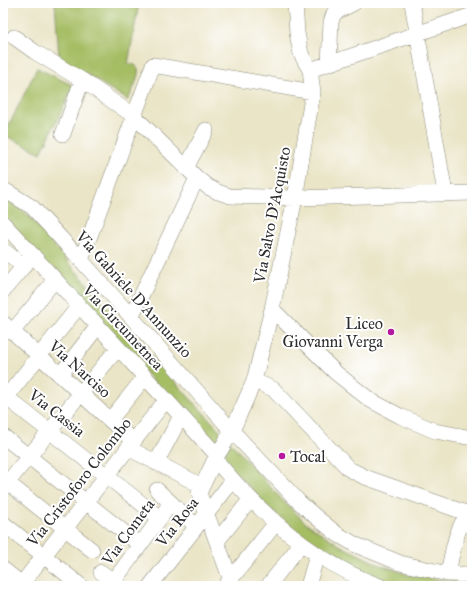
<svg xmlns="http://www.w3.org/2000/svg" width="475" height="589" font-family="'IM FELL Great Primer',serif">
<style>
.green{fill:#a5bd63;stroke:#687447}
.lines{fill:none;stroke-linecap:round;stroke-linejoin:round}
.minor-casing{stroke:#8a8879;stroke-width:16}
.minor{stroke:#fff;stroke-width:15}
.poi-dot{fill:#b5179e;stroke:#fff;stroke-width:1.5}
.labels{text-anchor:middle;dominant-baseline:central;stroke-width:4;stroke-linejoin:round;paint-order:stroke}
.street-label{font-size:16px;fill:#2b2b2b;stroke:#fff}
.poi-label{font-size:16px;fill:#2b2b2b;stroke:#fff;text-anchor:end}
</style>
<rect width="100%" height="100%" fill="#fff"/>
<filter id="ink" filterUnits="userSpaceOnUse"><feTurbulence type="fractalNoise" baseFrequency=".025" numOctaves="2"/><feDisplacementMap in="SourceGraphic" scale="8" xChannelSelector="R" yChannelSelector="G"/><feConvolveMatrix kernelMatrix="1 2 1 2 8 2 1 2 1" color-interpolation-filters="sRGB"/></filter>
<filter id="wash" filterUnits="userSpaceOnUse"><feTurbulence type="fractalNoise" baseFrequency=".012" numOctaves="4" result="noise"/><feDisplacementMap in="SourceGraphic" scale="16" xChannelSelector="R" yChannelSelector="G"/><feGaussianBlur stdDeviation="0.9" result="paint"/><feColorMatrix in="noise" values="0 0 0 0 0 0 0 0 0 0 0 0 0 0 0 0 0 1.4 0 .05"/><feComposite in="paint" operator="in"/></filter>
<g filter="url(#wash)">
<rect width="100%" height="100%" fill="#eae5c7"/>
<path class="green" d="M55,3H139L128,64C131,64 135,64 137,67C142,72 131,93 128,100L59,57Z
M37,68L74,86L41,153L4,135Z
M3,196L28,215L119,321L222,433L215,448L3,219Z
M231,443L282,500L306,523L341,546L378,564L409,575L463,583H472V586H398L369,576L325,553L274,513L221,457Z"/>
</g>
<g filter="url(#ink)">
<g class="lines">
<g class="minor-casing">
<path id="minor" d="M412,3L445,193
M14,37L35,52L82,80L134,116L197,178L208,187L218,192L230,196L295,198L472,193
M329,64L331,22L334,13L354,3
M310,70L472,15
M63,134L82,80
M186,168L206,130
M3,189L32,207L81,260L232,431L299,502L316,517L337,534L356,545L400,563L448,574L472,575
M3,223L217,455
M3,250L24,266
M81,260L153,65L313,92
M3,291L33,255
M272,309L336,373L370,400L400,416L435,431L472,438
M131,317L197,178
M3,323L133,441
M12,332L55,280
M60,375L98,326
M254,381L273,389L349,469L365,477L469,514
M6,397L160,518
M3,401L79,306
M110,420L145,377
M3,436L140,545
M128,448L202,486
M215,459C259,513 313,562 380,586
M156,463L181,416
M3,479L92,550
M3,488L118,348
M157,490L196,526
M3,523L81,586
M217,541L251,499
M3,569L24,586
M101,572L119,586
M448,574C451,559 457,518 472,513
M113,582L171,503
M226,585L276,523
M20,586L166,400
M150,586L233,480
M233,586L199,493L215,459L232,431L254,381L272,309L295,198L313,92L310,70L301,54L297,33L295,3
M268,586L301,544
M308,586L317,555"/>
</g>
<use href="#minor" class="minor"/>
</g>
</g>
<g class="poi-dot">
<circle cx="391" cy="332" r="4"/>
<circle cx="282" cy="456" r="4"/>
</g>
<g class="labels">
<g class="street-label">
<text transform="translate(272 215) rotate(-79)">Via Salvo D'Acquisto</text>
<text transform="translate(134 294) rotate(48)">Via Gabriele D'Annunzio</text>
<text transform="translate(123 327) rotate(47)">Via Circumetnea</text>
<text transform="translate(80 369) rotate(42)">Via Narciso</text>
<text transform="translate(57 413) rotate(38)">Via Cassia</text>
<text transform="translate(79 482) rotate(-52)">Via Cristoforo Colombo</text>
<text transform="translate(177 522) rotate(-52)">Via Rosa</text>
<text transform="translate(128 532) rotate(-54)">Via Cometa</text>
</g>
<g class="poi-label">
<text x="383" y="323">Liceo<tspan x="383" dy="18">Giovanni Verga</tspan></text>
<text x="290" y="456" text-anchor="start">Tocal</text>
</g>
</g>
<rect width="475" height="589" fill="none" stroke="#fff" stroke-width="16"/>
</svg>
